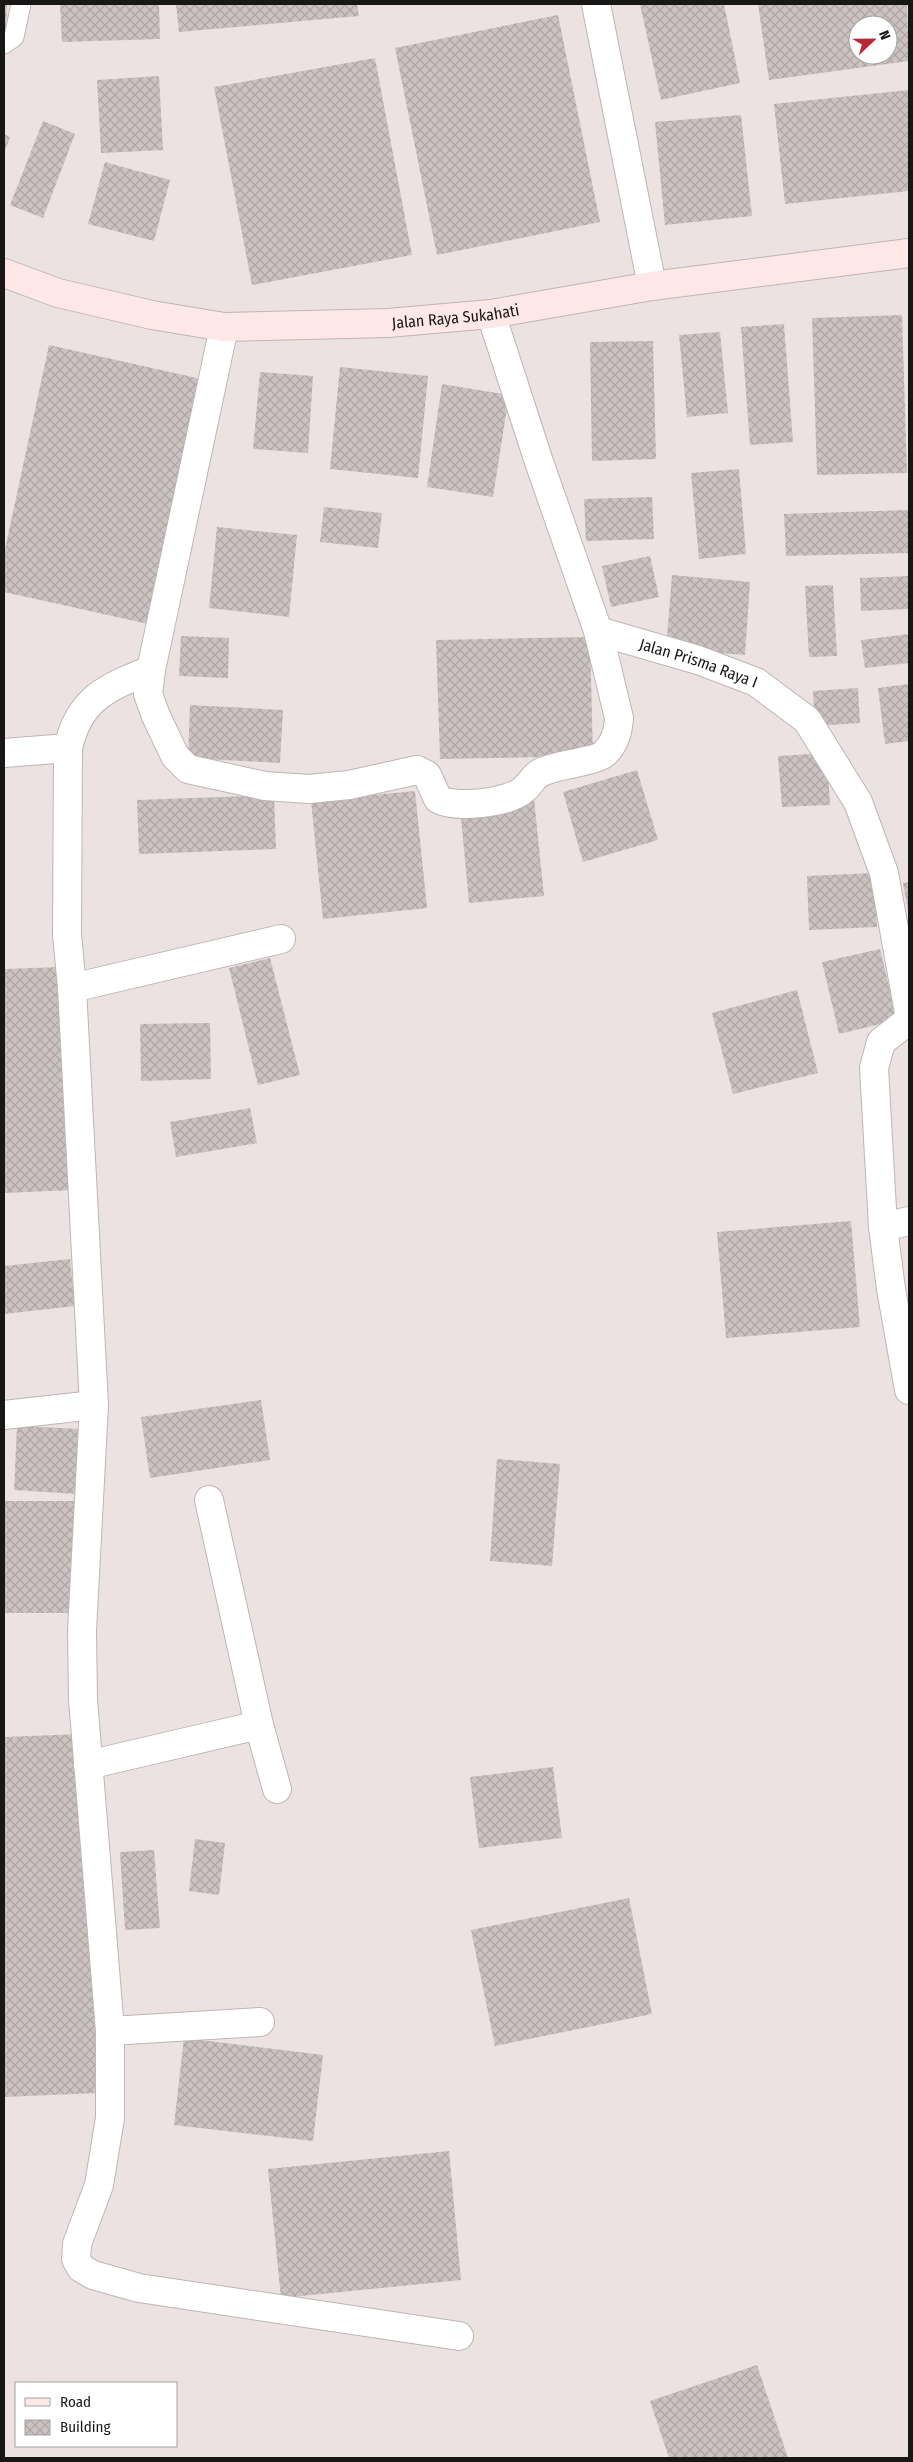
<svg xmlns="http://www.w3.org/2000/svg" width="913" height="2462" font-family="'Fira Sans Condensed',sans-serif">
<style>
.building{fill:url(#building-cross-hatch);fill-rule:evenodd}
.lines{fill:none;stroke-linecap:round;stroke-linejoin:round}
.lane-casing{stroke:#beb5b5;stroke-width:21}
.street-casing{stroke:#beb5b5;stroke-width:30}
.secondary-casing{stroke:#beb5b5;stroke-width:30}
.lane{stroke:#fff;stroke-width:19}
.street{stroke:#fff;stroke-width:28}
.secondary{stroke:#fee8e7;stroke-width:28}
.labels{text-anchor:middle;dominant-baseline:central;stroke-width:5;stroke-linejoin:round;paint-order:stroke}
.street-label{font-size:16px;fill:#191616;stroke:#fff}
</style>
<defs>
<pattern id="building-cross-hatch" width="8" height="8" patternUnits="userSpaceOnUse" patternTransform="scale(1.25)"><rect width="8" height="8" fill="#cbc2c1"/><path d="M0 0l8 8M0 8l8-8" fill="none" stroke="#aea6a5"/></pattern>
</defs>
<rect width="100%" height="100%" fill="#ece2e2"/>
<path class="building" d="M4,4H7L6,30H4Z
M60,4H159L160,39L62,42Z
M176,4H357L359,16L179,32Z
M640,4H724L740,83L661,100Z
M758,4H907L909,61L769,80ZM858,25H888V55H858Z
M558,15L600,222L437,255L395,48Z
M375,58L412,255L252,285L214,87Z
M159,76L163,150L101,153L97,80Z
M909,90V191L785,204L774,104Z
M741,115L752,216L665,225L655,122Z
M43,121L75,134L43,218L10,205Z
M4,134L10,137L4,153Z
M105,162L170,180L154,241L88,224Z
M902,315L907,473L817,475L812,318Z
M784,324L793,442L750,445L741,327Z
M720,332L728,413L687,417L679,335Z
M653,341L656,459L592,461L590,342Z
M49,345L206,380L153,625L4,592V554Z
M340,367L428,376L418,478L330,469Z
M260,372L313,376L308,453L253,449Z
M442,384L509,395L493,497L427,487Z
M739,469L746,554L699,559L691,473Z
M652,497L654,539L586,541L584,499Z
M324,507L382,513L378,548L320,542Z
M909,510V553L786,556L784,514Z
M217,527L297,535L289,617L209,608Z
M650,556L659,597L611,607L602,566Z
M672,575L750,582L745,655L666,649Z
M909,576V609L861,611L860,578Z
M833,585L837,656L809,657L805,586Z
M909,634V663L865,668L861,640Z
M181,636L229,638L228,678L179,676Z
M590,637L593,756L440,759L436,640Z
M909,684V741L885,744L878,688Z
M858,688L860,723L815,726L813,691Z
M190,705L283,710L280,763L188,758Z
M827,753L830,805L782,807L778,756Z
M637,770L658,840L583,862L563,792Z
M415,791L427,908L323,919L311,801Z
M274,795L276,849L139,854L137,800Z
M534,799L544,896L469,903L460,807Z
M874,873L877,927L809,930L807,876Z
M909,882V911H908L903,883Z
M880,949L897,1020L839,1034L822,962Z
M270,958L300,1075L258,1085L229,968Z
M61,967L73,1190L4,1193V969Z
M797,990L818,1073L733,1094L712,1013Z
M210,1023L211,1079L141,1081L140,1024Z
M250,1108L257,1143L176,1157L170,1122Z
M851,1221L860,1327L726,1338L717,1232Z
M70,1259L75,1306L4,1314V1266Z
M261,1400L270,1460L150,1478L141,1417Z
M17,1426L81,1429L77,1494L14,1490Z
M497,1459L560,1464L552,1566L490,1561Z
M4,1501H79V1613H4Z
M81,1734L98,2093L4,2097V1737Z
M553,1767L562,1838L479,1848L470,1777Z
M195,1839L225,1843L219,1895L189,1891Z
M154,1850L160,1928L125,1930L120,1852Z
M629,1898L652,2014L495,2046L471,1930Z
M184,2038L323,2055L313,2141L174,2125Z
M449,2151L461,2280L281,2298L268,2169Z
M757,2365L788,2458H669L650,2401Z"/>
<g class="lines">
<g class="lane-casing">
<path id="lane" d="M4,44L14,37L21,4"/>
</g>
<g class="street-casing">
<g id="street">
<path d="M596,4L652,286"/>
<path id="s1" d="M491,314L538,459L598,631L698,660L756,682L807,720L858,802L884,873L909,1013"/>
<path d="M224,327L151,670C108,687 79,698 68,748L67,934L72,988L94,1405L82,1631L83,1699L110,2031V2118L99,2185L77,2244L76,2259L81,2268L93,2275L139,2288L459,2336"/>
<path d="M151,670L148,694L156,716L175,756L188,769L265,786L309,789L349,785L417,770L427,775L438,799C455,809 508,803 523,790C535,780 532,774 550,769C561,765 599,760 605,753C615,743 618,732 619,718L598,631"/>
<path d="M4,753L68,748"/>
<path d="M72,988L281,939"/>
<path d="M909,1221L883,1227L891,1289L909,1390"/>
<path d="M883,1227L874,1068L881,1042L909,1020"/>
<path d="M4,1415L94,1405"/>
<path d="M209,1500L259,1725"/>
<path d="M88,1765L259,1725L277,1789"/>
<path d="M110,2031L260,2022"/>
</g>
</g>
<g class="secondary-casing">
<g id="secondary">
<path id="s2" d="M4,273L58,293L152,315L224,327L388,323L491,314L652,286L909,253"/>
</g>
</g>
<use href="#lane" class="lane"/>
<use href="#street" class="street"/>
<use href="#secondary" class="secondary"/>
</g>
<g class="labels">
<g class="street-label">
<text stroke="none"><textPath href="#s2" startOffset="459">Jalan Raya Sukahati</textPath></text>
<text stroke="none"><textPath href="#s1" startOffset="440">Jalan Prisma Raya I</textPath></text>
</g>
</g>
<rect width="913" height="2462" fill="none" stroke="#191616" stroke-width="10"/>
<rect x="15" y="2382" width="162" height="65" fill="#ffffff" stroke="#a3a2a2"/>
<rect x="25" y="2398" width="25" height="8" fill="#fee8e7" stroke="#a3a2a2"/>
<text x="60" y="2407" font-size="15" fill="#191616">Road</text>
<rect x="25" y="2420" width="25" height="15" fill="url(#building-cross-hatch)" stroke="#a3a2a2"/>
<text x="60" y="2432" font-size="15" fill="#191616">Building</text>
<g transform="translate(873 40) rotate(68)"><circle r="24" fill="#ffffff" stroke="#a3a2a2"/>
<path d="M0-4L9 19L0 12L-9 19Z" fill="#b82638"/>
<text y="-8" font-size="14" font-weight="bold" text-anchor="middle" fill="#191616">N</text>
</g>
</svg>
